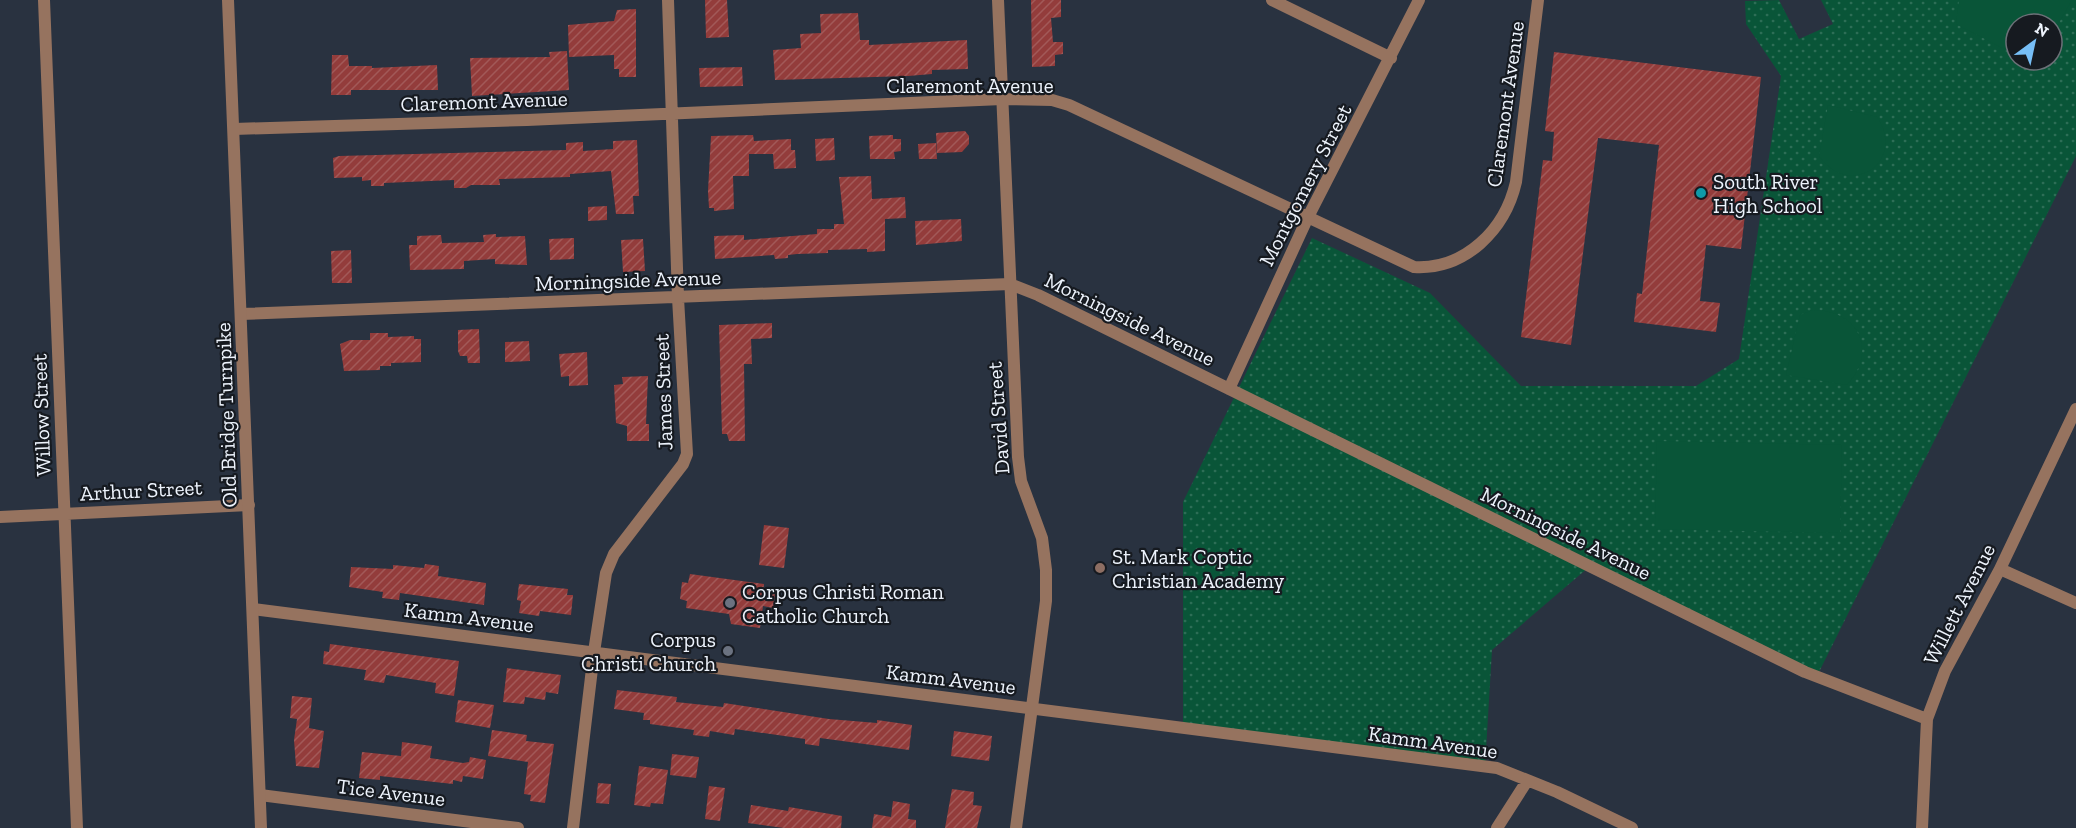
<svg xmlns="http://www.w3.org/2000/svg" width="2076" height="828" font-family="'Zilla Slab',serif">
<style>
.park{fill:url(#park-dots);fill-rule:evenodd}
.pitch{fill:#095538}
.building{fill:url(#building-hatch)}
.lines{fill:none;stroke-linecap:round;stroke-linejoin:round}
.minor{stroke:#96735f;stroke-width:12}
.tertiary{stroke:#96735f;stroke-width:12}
.culture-dot{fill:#0f9aa8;stroke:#161a20;stroke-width:2}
.education-dot{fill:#8d6e63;stroke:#161a20;stroke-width:2}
.worship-dot{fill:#6b7280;stroke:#161a20;stroke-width:2}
.labels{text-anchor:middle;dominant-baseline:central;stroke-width:4.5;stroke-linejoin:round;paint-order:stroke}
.street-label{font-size:21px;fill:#edf3fc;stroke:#161a20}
.poi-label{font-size:21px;fill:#edf3fc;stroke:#161a20;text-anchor:start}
</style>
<defs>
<pattern id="park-dots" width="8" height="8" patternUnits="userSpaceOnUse" patternTransform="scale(1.5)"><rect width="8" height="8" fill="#095538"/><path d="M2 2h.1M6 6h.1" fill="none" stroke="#2d6e56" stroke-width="1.8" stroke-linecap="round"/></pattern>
<pattern id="building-hatch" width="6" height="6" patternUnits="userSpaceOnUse" patternTransform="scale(1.5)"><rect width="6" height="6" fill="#933c3b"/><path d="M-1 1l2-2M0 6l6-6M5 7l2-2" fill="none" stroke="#a25958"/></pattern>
</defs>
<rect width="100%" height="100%" fill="#293240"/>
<path class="park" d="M1779,0L1799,39L1833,24L1821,0H2076V156L1817,676L1589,567L1492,650L1485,767L1183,729V502L1312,238L1430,293L1521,386H1696L1739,359L1781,76L1746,24L1745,1ZM2016,24H2052V60H2016Z"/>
<path class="pitch" d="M1959,0H2072L2052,35V24H2016V55L1956,24Z
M1828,105L1877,117C1907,162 1850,200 1819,156Z
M1813,310C1859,310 1878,351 1847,385L1786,375L1800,315Z
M1657,441L1842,445L1840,533L1655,529Z"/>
<path class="building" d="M705,0H727L729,37L706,38Z
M1031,0H1061V17L1051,18L1053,42H1063V54L1055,55V66L1032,67Z
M636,9V77H619V69H614V55L569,57L568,25L614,21L617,10Z
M858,13L860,40H869V45L967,40L968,69L932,70V74L908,76L775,80L773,50L801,48L800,34L821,33L820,14Z
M567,51L569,90L472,96L470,58L550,57L549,52Z
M1554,52L1761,77L1741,249L1706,245L1700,301L1720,303L1716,332L1634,322L1637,293L1642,294L1659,145L1598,138L1571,345L1521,337L1543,160L1552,161L1554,132L1545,131Z
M332,55H348L349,66H372V68L437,65L438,90H351V95H331Z
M742,67L743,86L700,87L699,68Z
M965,131L969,136V144L962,152L937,153L936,133Z
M753,135L754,141L791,139V150H795L796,168L774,169L773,154H749V176H733L734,209L714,211V208H709L708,191L711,136Z
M893,135V139H901V151L894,152L895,159H870L869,136Z
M834,138L835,160L816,161L815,139Z
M637,140L639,196H633L634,214H616L611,171L570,174V177L499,179L500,185H471L466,188H454V180L384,183V186H371V180L362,181V177L334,178L333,158L339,156L566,150V143L583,142V151L613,149V141Z
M936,143L937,159H919L918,144Z
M871,176L872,199L905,197L906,218L885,219V251L867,252V249L828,250V253L797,254L788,255V258L775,259L774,255L715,259L714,236L744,235V240L817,234V229H834V224H844L839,177Z
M607,206V220L588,221V207Z
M961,219L962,241L916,245L915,221Z
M496,234V237L525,236L527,265L495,264V259L464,261V269L410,270L409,245H417V236L441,235L442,243L484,242L483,235Z
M574,238V259L550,260L549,239Z
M643,239L645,271L623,272L621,240Z
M351,250L352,283H332L331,251Z
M772,323V338L751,339L752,364H744L745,441H729L727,434H722L719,325Z
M479,329L480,363H468L467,356H460L458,351V330Z
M370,333H388V337L414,336V339H421V362L391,363V366H380V370L344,371L340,344L350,340H370Z
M529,341L530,361L505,362V342Z
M587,352L588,385L569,386V376L561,377L559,354Z
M648,376L646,424H649V441H627V426L616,423L614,385L623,384L622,377Z
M764,525L789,528L784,568L759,565Z
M425,564L439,566L438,576L486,583L484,605L400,593L399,600L382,598L383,592L349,587L351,567L393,569V565L424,568Z
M690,574L764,584L763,592L775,594L773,608L763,606L760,628L731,624L729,614L686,608L687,601L680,599L682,582L688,583Z
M519,584L568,589L567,595H573L571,615L540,611L539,616L519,613L521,601L517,600Z
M330,644L459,661L454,696L435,693L436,683L386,675L384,683L364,680L366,670L323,664L324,651L329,652Z
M507,668L561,675L558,694L546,692L545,700L525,697L524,704L503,702Z
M617,690L677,697L676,702L723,707L724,703L829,719L877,723V720L912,725L909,750L820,738L819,746L805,744V739L735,729L734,735L710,731L709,737L693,735L694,730L650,724V720H643L644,713L614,709Z
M292,696L312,698L309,728L324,731L319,768L296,766L294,740L297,719L290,718Z
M458,700L494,705L490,728L455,722Z
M492,730L527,735L526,741L554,744L545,803L530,801L531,795L524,794L528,762L488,756Z
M954,731L992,736L989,761L951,756Z
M402,742L432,746L430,758L463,763L469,762L470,757L486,760L483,779L463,776L462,782L453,780V784L380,776V780L359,778L362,752L401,756Z
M672,754L699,757L696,778L670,775Z
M639,766L668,770L663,804L651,803L650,807L634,805Z
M598,783L611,784L609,804L596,803Z
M709,786L725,788L720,821L705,819Z
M952,789L974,792L973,805L982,806L977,828H945Z
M893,801L910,804L908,819L916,820V828H872L874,814L891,817Z
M751,805L788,811L789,807L842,816L841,828H784L748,823Z"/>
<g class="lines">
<path class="minor" d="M44,0L77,828
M998,0L1018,457L1021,481L1042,538L1046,570V601L1016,828
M1272,0L1391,58
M234,129L527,120L1002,99L1052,100L1069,105L1414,267C1465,270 1505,230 1516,182L1538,0
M241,314L1010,284L1038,295L1805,672L1927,719
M1229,389L1308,217L1419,0
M0,517L249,505
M2000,569L2076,603
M253,609L1497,768L1557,792L1632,828
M260,795L518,828
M573,828L594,652L606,573L614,554L683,464L687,454L678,298L668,0
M1497,828L1527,781
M1922,828L1927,719L1945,671L2000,569L2076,409"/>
<path class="tertiary" d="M228,0L261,828"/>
</g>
<circle class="culture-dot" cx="1701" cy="193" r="6"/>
<circle class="education-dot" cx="1100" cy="568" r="6"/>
<g class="worship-dot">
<circle cx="730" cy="603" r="6"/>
<circle cx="728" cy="651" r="6"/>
</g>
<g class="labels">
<g class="street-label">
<text x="970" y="85">Claremont Avenue</text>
<text transform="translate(484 101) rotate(-2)">Claremont Avenue</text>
<text transform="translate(1505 104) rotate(-82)">Claremont Avenue</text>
<text transform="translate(1305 185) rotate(-63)">Montgomery Street</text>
<text transform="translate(628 280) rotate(-2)">Morningside Avenue</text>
<text transform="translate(1130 319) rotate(26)">Morningside Avenue</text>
<text transform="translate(663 392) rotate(-92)">James Street</text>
<text transform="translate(41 415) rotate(-92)">Willow Street</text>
<text transform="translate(226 415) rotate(-92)">Old Bridge Turnpike</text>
<text transform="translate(998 418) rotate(-94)">David Street</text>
<text transform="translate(141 490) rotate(-3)">Arthur Street</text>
<text transform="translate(1566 533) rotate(26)">Morningside Avenue</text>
<text transform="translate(1959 604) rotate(-63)">Willett Avenue</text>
<text transform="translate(469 617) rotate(7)">Kamm Avenue</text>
<text transform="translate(951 679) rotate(7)">Kamm Avenue</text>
<text transform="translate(1433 742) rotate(8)">Kamm Avenue</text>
<text transform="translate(391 792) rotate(7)">Tice Avenue</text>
</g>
<g class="poi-label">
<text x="1713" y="181">South River<tspan x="1713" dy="24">High School</tspan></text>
<text x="1112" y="556">St. Mark Coptic<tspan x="1112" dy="24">Christian Academy</tspan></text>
<text x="742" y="591">Corpus Christi Roman<tspan x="742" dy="24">Catholic Church</tspan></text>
<text x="716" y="639" text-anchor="end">Corpus<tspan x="716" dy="24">Christi Church</tspan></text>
</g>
</g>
<g transform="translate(2034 42) rotate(33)"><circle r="28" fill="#161a20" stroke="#6c7178" stroke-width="1.5"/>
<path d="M0-4.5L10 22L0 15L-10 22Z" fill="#77bff7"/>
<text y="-9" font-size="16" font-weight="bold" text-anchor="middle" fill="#edf3fc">N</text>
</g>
</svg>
